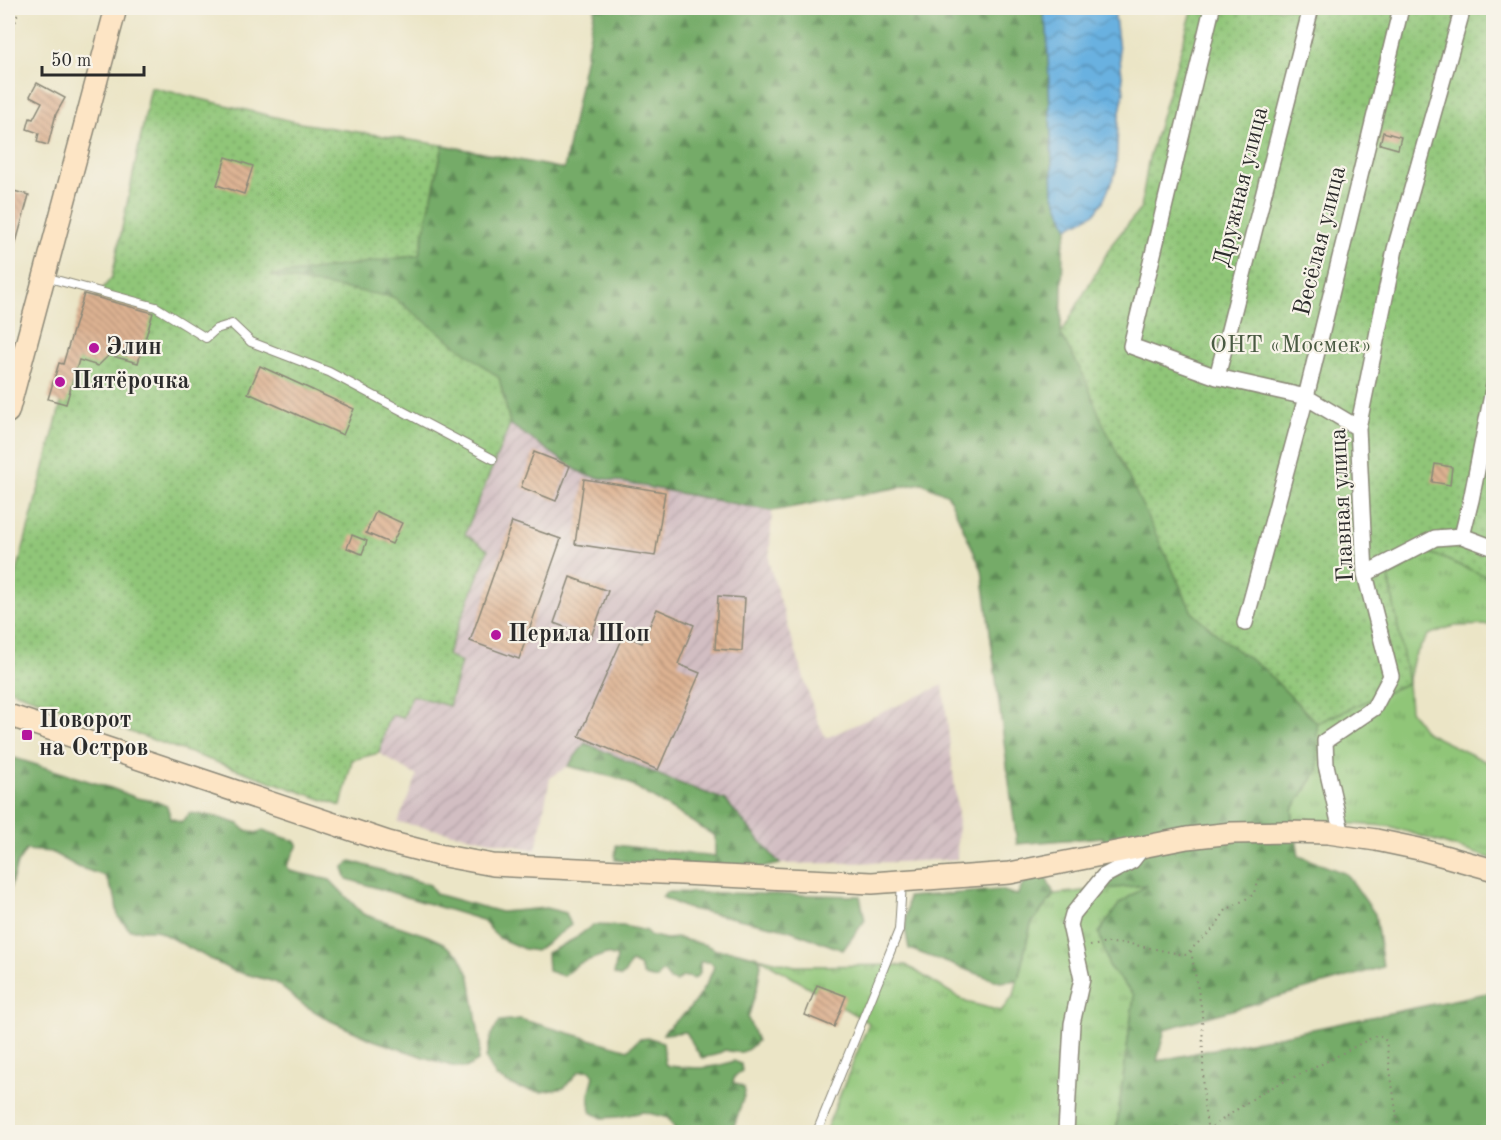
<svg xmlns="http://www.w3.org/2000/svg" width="1501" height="1140" font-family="'Old Standard TT',serif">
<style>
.industrial{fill:url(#industrial-furrows)}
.grass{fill:url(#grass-tufts);stroke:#5e7852;stroke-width:1.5}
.forest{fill:url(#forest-firs);stroke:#506b4a;stroke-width:1.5}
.park{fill:url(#park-dots);stroke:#5e7852;stroke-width:1.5}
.water{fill:url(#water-waves);stroke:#4a6e86;stroke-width:1.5}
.building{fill:url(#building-back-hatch)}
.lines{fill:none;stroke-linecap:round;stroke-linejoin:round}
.lane-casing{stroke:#8b8878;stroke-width:10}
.street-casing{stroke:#8b8878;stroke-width:18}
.secondary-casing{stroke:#8b8878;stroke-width:24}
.path{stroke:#8b8878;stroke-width:2;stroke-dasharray:1.5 4.5;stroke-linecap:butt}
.lane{stroke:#fff;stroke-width:8}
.street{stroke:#fff;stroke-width:15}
.secondary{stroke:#fde5c5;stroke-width:21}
.poi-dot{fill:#b5179e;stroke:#f7f3e8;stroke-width:2}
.labels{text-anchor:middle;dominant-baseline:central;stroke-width:4.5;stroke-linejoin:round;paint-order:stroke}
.street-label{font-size:24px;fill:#2b2b2b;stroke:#f7f3e8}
.park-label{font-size:24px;fill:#495a42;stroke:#f7f3e8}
.poi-label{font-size:24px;font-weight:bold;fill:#2b2b2b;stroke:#f7f3e8;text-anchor:start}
</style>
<defs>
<pattern id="industrial-furrows" width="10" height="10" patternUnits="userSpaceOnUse" patternTransform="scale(1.5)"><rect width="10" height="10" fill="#d2bec2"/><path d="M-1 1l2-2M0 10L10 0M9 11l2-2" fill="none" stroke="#b4a3a7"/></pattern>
<pattern id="grass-tufts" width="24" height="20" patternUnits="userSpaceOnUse" patternTransform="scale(1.5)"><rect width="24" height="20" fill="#90c678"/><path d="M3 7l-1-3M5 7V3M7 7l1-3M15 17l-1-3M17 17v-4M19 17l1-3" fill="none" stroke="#76a163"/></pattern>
<pattern id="forest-firs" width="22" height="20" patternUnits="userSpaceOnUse" patternTransform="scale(1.5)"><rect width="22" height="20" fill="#74ab68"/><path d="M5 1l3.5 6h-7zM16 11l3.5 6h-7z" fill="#5f8b56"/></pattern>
<pattern id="park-dots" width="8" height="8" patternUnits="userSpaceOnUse" patternTransform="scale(1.5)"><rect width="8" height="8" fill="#90c678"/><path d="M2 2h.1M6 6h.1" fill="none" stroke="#76a163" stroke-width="1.8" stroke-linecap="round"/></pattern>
<pattern id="water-waves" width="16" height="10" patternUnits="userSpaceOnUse" patternTransform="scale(1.5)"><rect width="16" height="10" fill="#69b1e0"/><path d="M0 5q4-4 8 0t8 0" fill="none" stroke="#5790b6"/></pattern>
<pattern id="building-back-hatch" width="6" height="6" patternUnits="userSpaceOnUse" patternTransform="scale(1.5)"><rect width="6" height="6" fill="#ddb292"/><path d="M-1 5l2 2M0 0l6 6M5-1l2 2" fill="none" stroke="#b39177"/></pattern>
</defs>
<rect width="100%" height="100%" fill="#f7f3e8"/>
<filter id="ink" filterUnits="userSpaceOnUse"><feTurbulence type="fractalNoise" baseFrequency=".0167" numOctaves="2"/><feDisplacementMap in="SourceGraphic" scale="12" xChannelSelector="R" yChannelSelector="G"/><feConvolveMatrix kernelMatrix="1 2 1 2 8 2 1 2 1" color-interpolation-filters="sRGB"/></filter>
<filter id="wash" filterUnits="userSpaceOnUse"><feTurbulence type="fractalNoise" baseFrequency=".008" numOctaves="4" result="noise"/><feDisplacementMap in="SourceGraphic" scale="24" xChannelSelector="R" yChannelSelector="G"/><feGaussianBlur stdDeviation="1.35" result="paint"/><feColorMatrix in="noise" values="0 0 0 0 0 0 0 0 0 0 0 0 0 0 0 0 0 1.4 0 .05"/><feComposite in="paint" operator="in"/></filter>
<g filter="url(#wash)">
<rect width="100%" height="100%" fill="#ebe5c6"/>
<path class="industrial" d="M510,424L575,469L586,475L772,511L769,564L816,717L826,738L943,685L958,815L957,859L900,862L780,864L724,800L671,780L585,743L568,766L550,778L536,850L398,822L417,776L379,753L387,723L391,715L412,694L448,706L447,656L488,550L464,534Z"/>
<path class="grass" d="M1428,552L1493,579V625L1453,626L1428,635L1414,657L1408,683L1410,710L1425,732L1493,765V859L1389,826L1294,821L1292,810L1318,770L1317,723L1407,683L1389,577Z
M1148,884L1119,904L1109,967L1134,995L1116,1132H825L869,1023L758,957L795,966L906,965L966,1002L1001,1011L1014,995L1031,924L1055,894Z"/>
<path class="forest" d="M595,8H1042L1045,22L1047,27L1053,192L1068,228L1063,247L1061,334L1084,375L1192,612L1226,642L1264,669L1317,723L1318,770L1292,810L1299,856L1347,874L1375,914L1383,967L1165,1029L1157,1061L1492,992H1494L1493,1132H1116L1134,995L1109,967L1099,933L1119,904L1147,885L1106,889L1103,837L1017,844L982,570L948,495L922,483L772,511L586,475L575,469L510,424L499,378L269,276L419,255L443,145L564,169Z
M585,743L671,780L725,800L780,864L755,869L677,868L615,860L616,845L715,857V836L624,780L568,766Z
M8,756L111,788L137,798L155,801L167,806L171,818L181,822L190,813L213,816L239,824L245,830L256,833L263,830L294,841L298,845L287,866L290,871L330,880L363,914L428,936L441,942L460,956L470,977L480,1043L478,1061L466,1068L451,1066L373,1040L331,1021L302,1004L275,982L231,970L156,930H130L118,917L115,897L105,876L78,867L51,852L26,850L17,864L8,895Z
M351,861L430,885L436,894L501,912L546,908L566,913L571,925L536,951L524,949L499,938L482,920L347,879L343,868Z
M1046,877L1054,894L1031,924L1018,980L1000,982L909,949L905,928L908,897L1000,890L1017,895L1026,879Z
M666,892L860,896L865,920L843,950L786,929L686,908L662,897Z
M593,925L623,926L647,931L649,935L666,939L678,938L706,945L716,950L734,951L758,957L761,964L757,988L748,1018L757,1041C745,1054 741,1054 725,1050L715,1055L702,1058C695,1050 692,1041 686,1032L663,1034C668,1026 677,1021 684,1014C695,1004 710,980 714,966L710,962H700V973L694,979C686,976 683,975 676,982L670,980L665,973L661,972L657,979L644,976L639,966L631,962L625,973L621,977L614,974L617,957L606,954L578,964L563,976L548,971L547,953L574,939Z
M520,1019L628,1050L639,1039L650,1038L663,1042L665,1064L669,1066C692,1069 712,1069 734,1061L741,1064L742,1071L735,1076L733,1082L744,1088L745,1093L732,1132H674L675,1129L668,1118L644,1112L618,1117L602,1118L591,1112L589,1094L594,1076L590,1070L579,1071L564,1088L541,1092L518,1088L496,1077L486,1059L491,1035L500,1021Z"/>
<path class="park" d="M1193,8H1493V579L1428,552L1389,577L1408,683L1317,723L1264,669L1226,642L1192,612L1173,570L1101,419L1084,376L1061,334L1112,244L1141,208L1148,162Z
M151,87L300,123L443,145L419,255L271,276L393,297L499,378L510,424L465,534L488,550L447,655L461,662L449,706L412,695L403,718L392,715L387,723L379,753L352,760L341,806L8,689V606L85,311L112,277Z"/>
<path class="water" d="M1042,8H1114L1124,92L1118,123L1116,171L1103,202L1095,213L1068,228L1053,192L1047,27L1045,22Z"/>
<g id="blocks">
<path class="building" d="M37,83L65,98L56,114L48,145L37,142L39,133L27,129L30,118L33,119L42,102L30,96Z
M1383,132L1401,137L1398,149L1380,144Z
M226,157L253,166L244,194L217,185Z
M10,190L29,195L11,261H8V198Z
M84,294L153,313L138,363L109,355L98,366L79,360L66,404L48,399L59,363L63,364Z
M260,366L354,409L343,435L248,393Z
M534,452L570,466L556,501L521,487Z
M1435,464L1452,467L1450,485L1432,482Z
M584,479L665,492L655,556L575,544Z
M376,511L402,523L392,544L366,533Z
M512,522L561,539L519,659L470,641Z
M352,535L367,541L362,554L347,548Z
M570,577L608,591L591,637L554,623Z
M718,596L745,598L742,651L715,649Z
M657,609L694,625L678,664L700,673L658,770L579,736L624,635L642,643Z
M817,985L846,996L834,1027L805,1015Z"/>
</g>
</g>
<g filter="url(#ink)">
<use href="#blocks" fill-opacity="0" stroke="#8b8878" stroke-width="1.5"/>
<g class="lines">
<g class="lane-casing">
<path id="lane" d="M45,277L156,307L206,338L216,329L232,324L251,342L329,372L493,459
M817,1132L899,930L902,883"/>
</g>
<g class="street-casing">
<path id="street" d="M1212,8L1131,346L1217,377L1306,397L1358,428
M1217,377L1311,8
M1462,536L1471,500L1494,385
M1365,574L1435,538L1462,536L1494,548
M1245,623L1306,397L1401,8
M1342,835L1326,765L1325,741L1374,708L1391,676L1365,574L1358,428L1395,249L1463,8
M1066,1132L1072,1024L1082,979L1070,925L1073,914L1104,876L1132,861L1143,847"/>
</g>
<g class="secondary-casing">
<path id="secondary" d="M8,412L116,8
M8,715L388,842L439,855L493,865L872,883L1010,873L1187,838L1232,833L1286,832L1328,833L1376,840L1419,849L1494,870"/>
</g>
<path class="path" d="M8,51L19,8
M1090,946L1107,943L1130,944L1185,955L1214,928L1226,910L1253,895L1260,877
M1191,951L1202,1012L1204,1105L1208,1132
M1207,1130L1264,1091L1318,1066L1375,1036H1381L1386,1041L1399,1132"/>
<use href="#lane" class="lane"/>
<use href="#street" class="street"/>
<use href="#secondary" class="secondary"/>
</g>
</g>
<g class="poi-dot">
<circle cx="94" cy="348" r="6"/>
<circle cx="60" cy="382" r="6"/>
<circle cx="496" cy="635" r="6"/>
<rect x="21" y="729" width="12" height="12" rx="3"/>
</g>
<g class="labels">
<g class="street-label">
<text transform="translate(1242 187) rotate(-76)">Дружная улица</text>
<text transform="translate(1321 241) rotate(-76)">Весёлая улица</text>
<text transform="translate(1343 505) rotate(-93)">Главная улица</text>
</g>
<g class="park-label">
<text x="1291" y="346">ОНТ «Мосмек»</text>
</g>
<g class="poi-label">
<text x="106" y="348">Элин</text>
<text x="72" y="382">Пятёрочка</text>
<text x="508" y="635">Перила Шоп</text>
<text x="39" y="721">Поворот<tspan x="39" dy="28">на Остров</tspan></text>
</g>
</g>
<rect width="1501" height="1140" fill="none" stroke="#f7f3e8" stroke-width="30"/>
<path d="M42 66v9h102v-9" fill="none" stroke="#2b2b2b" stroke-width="3"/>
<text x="51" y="66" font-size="18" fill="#2b2b2b" stroke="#f7f3e8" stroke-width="4.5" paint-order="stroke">50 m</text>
</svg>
